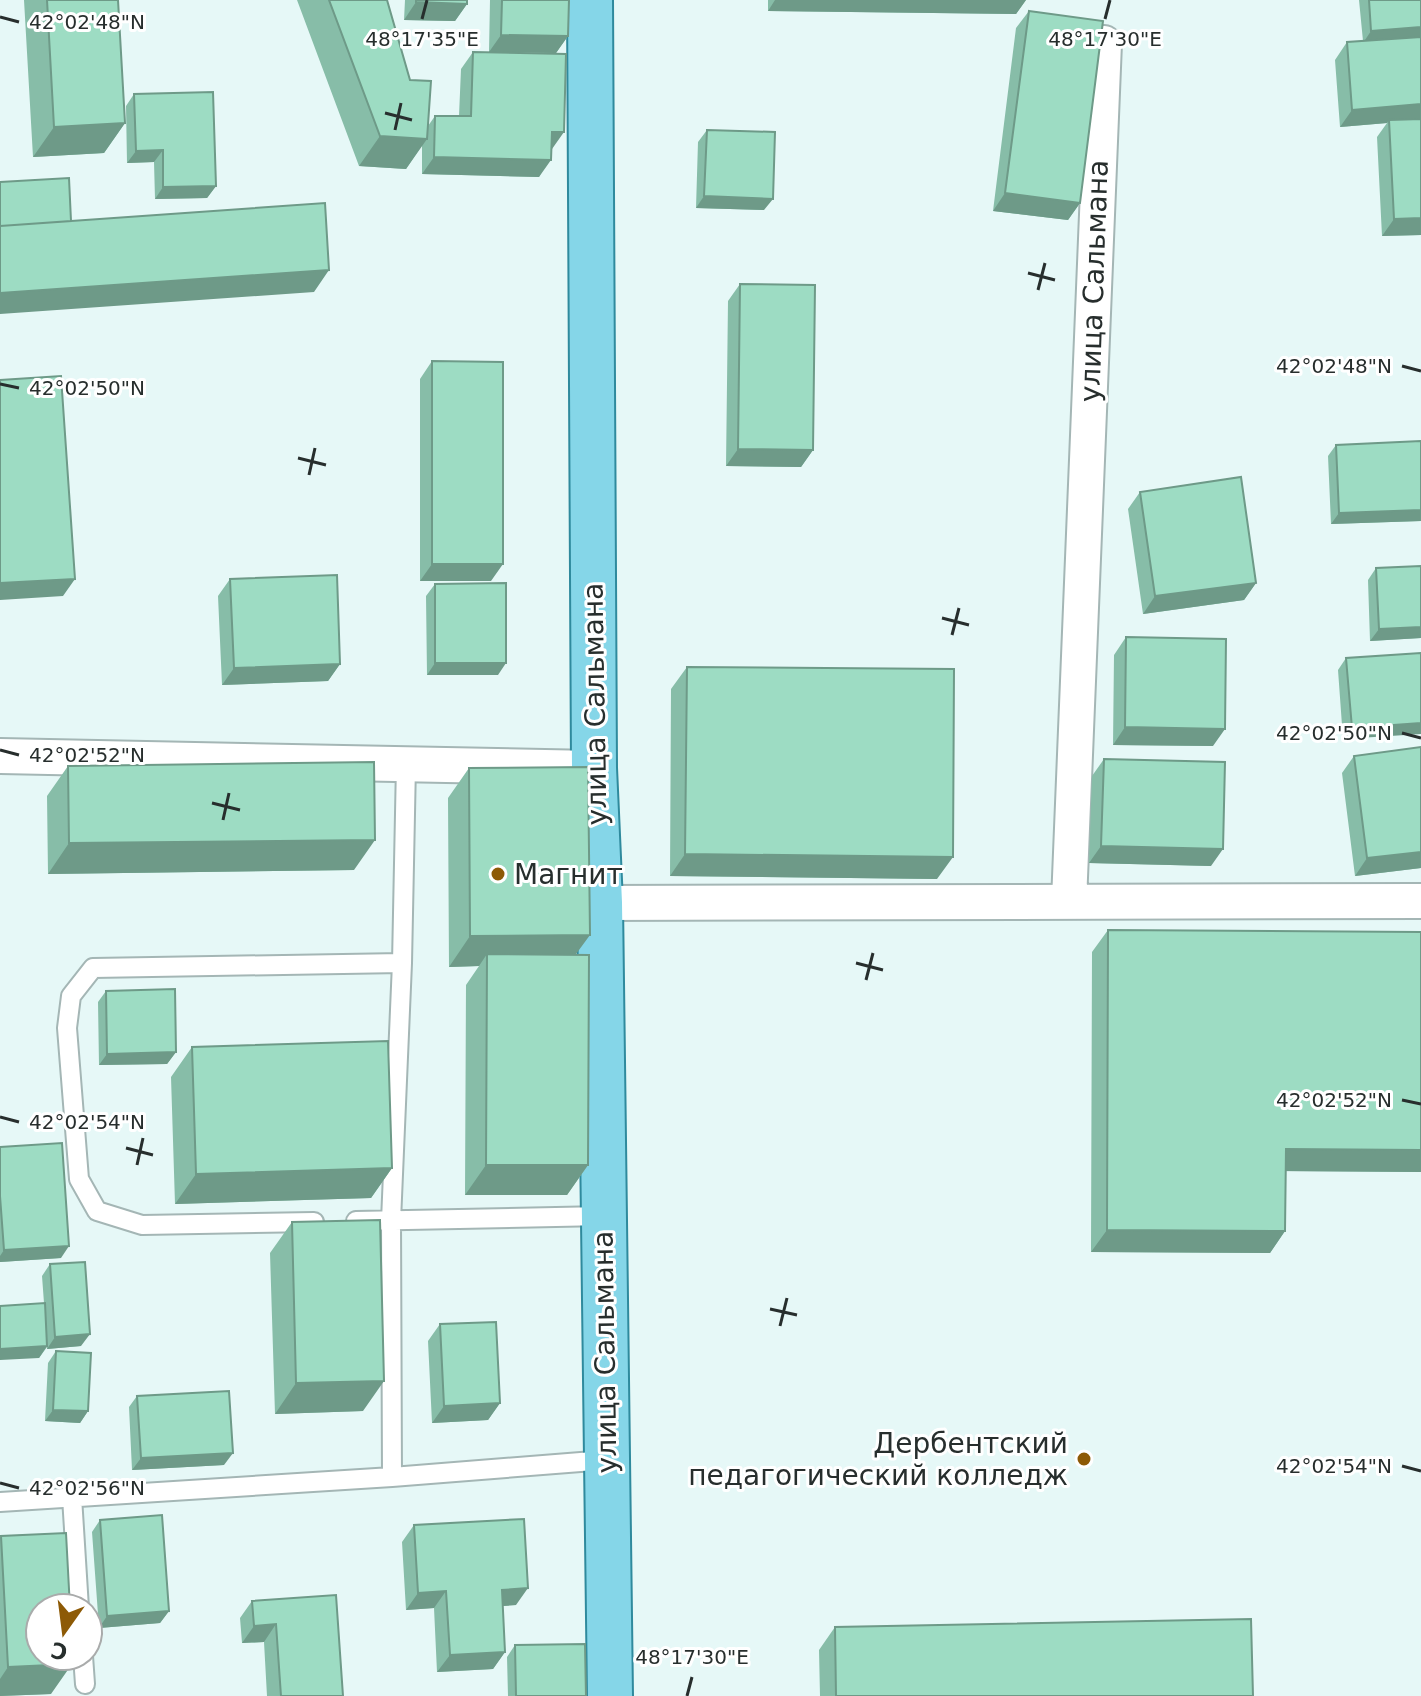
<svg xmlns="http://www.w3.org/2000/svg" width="1421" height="1696" font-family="'DejaVu Sans',sans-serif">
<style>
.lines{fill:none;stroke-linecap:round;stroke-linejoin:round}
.lane-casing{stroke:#a4b6b5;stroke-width:22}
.street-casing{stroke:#a4b6b5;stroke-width:38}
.primary-casing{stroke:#2f8a9d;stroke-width:48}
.lane{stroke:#fff;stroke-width:18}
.street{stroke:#fff;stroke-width:34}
.primary{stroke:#85d6e8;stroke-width:44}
.wall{fill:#87bda8}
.shaded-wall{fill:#6e9a88}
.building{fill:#9ddcc3;stroke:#6e9a88;stroke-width:2}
.ticks{fill:none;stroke:#272e2d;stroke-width:3}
.poi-dot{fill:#8d5a06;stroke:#fff;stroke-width:3}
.labels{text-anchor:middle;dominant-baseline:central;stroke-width:6;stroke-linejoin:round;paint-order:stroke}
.street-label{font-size:28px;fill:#272e2d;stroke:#fff}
.poi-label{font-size:28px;fill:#272e2d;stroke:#fff;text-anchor:start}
.ticks-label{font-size:20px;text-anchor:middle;fill:#272e2d;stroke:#fff;stroke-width:6;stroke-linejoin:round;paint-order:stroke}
</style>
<rect width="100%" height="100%" fill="#e6f8f7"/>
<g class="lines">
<g class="lane-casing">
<path id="lane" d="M356,1221L604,1216
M314,1222L142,1225L97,1211L79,1179L67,1028L71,996L93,968L402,963
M392,1477L391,1221L402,963L406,764
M72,1497L79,1608
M0,1502L392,1477L606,1460
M83,1656L85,1684"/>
</g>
<g class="street-casing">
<path id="street" d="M0,756L594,768
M1069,902L1104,43
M600,903L1421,901"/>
</g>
<g class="primary-casing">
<path id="primary" d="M590,0L594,768L600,903L610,1696"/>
</g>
<use href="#lane" class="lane"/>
<use href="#street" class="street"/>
<use href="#primary" class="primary"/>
</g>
<path class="wall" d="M24,0H118L125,123L104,153L33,157Z
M297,0H387L410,80L428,126L435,116H459L461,69L473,52L552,149L539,177L422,174V145L406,169L359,166Z
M405,0H467V4L455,21L404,20Z
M490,0H569L568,36L556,53L489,52Z
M768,0H1026L1016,14L768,11Z
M1359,0H1421V235L1382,236L1377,137L1387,123L1340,127L1335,60L1347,42L1363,41Z
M1029,11L1080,203L1068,220L993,211L1016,28Z
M134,94L216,186L207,198L155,199L154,162L127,163L126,106Z
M707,130L764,210L696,208L698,142Z
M740,284L813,450L801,467L726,466L728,301Z
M432,361L491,581H420V379Z
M1421,441V521L1331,524L1328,456L1336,445Z
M1140,492L1256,583L1244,600L1143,614L1128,509Z
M1421,566V638L1370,641L1368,580L1376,568Z
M230,579L340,664L328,681L222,685L218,596Z
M435,584L498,675H427L426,596Z
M1126,637L1213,746L1113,745L1114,655Z
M1421,653L1343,739L1338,670L1346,658Z
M687,667L937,879L670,876L671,689Z
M1421,747V868L1355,876L1342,773L1354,756Z
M1104,759L1211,866L1089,863L1092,776Z
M68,766L354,870L48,874L47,796Z
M469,768L575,955L588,1165L567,1195H465L466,985L479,966L449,967L448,798Z
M1108,930L1421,932V1172L1286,1171L1285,1231L1270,1253L1091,1252L1092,952Z
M106,991L176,1052L167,1064L99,1065L98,1002Z
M192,1047L392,1168L371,1198L175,1204L171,1077Z
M0,1147L61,1258L0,1262Z
M292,1222L363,1411L275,1414L270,1253Z
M50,1264L81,1346L47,1349V1347L39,1358L44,1303L42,1276Z
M440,1324L500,1403L488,1420L432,1423L428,1341Z
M56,1351L88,1411L80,1423L45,1421L48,1363Z
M137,1396L224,1465L132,1470L129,1407Z
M100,1520L169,1611L160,1623L99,1628L92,1532Z
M414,1525L516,1605L502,1606L505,1652L493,1669L437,1672L434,1608L406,1610L402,1542Z
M1,1536L51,1694L0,1696V1538Z
M252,1601L343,1696H267L264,1642L242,1643L240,1618Z
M835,1627L1253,1696H820L819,1650Z
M515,1645L586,1696H508L507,1657Z"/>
<path class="shaded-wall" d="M775,0H1026L1016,14L768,11Z
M416,2L467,4L455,21L404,20Z
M1421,27V38L1363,43L1371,31Z
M501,35L568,36L556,53L489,52Z
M1421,104V121L1389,120L1387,123L1340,127L1352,110Z
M125,123L104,153L33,157L54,127Z
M552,132H564L552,149Z
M380,136L427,139L406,169L359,166Z
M163,150L154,162L127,163L136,151Z
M434,157L551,160L539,177L422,174Z
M216,186L207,198L155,199L163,187Z
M1005,193L1080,203L1068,220L993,211Z
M704,196L773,199L764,210L696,208Z
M1421,218V235L1382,236L1394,219Z
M329,270L314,292L0,314V293Z
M738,449L813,450L801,467L726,466Z
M1421,510V521L1331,524L1339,513Z
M432,564H503L491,581H420Z
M75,579L63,596L0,600V583Z
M1256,583L1244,600L1143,614L1155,596Z
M1421,627V638L1370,641L1379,629Z
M435,663H506L498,675H427Z
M340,664L328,681L222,685L234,668Z
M1421,723V734L1343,739L1352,728Z
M1125,727L1225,729L1213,746L1113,745Z
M375,840L354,870L48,874L69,843Z
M1101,846L1223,849L1211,866L1089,863Z
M1421,852V868L1355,876L1367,858Z
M685,854L953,857L937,879L670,876Z
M590,935L568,965L487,954L479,966L449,967L470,936Z
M176,1052L167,1064L99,1065L107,1054Z
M1286,1149L1421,1150V1172L1270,1171Z
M486,1165H588L567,1195H465Z
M392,1168L371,1198L175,1204L196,1174Z
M1107,1230L1285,1231L1270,1253L1091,1252Z
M69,1246L61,1258L0,1262V1256L4,1250Z
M90,1334L81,1346L47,1349L55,1337Z
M47,1346L39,1358L0,1360V1349Z
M384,1381L363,1411L275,1414L296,1383Z
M500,1403L488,1420L432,1423L444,1406Z
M53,1410L88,1411L80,1423L45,1421Z
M233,1453L224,1465L132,1470L141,1458Z
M528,1588L516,1605L490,1607L502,1590Z
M446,1591L434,1608L406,1610L418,1593Z
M169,1611L160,1623L99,1628L107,1616Z
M276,1624L264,1642L242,1643L254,1626Z
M505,1652L493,1669L437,1672L450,1655Z
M72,1664L51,1694L0,1696V1679L8,1667Z"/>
<path class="building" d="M47,0H118L125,123L54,127Z
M329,0H387L410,80L431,81L427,139L380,136Z
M416,0H467V4L416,2Z
M502,0H569L568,36L501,35Z
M1369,0H1421V27L1371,31Z
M1029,11L1103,21L1080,203L1005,193Z
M1421,37V104L1352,110L1347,42Z
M473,52L566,54L564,132H552L551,160L434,157L435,116H471Z
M213,92L216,186L163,187V150L136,151L134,94Z
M1421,119V218L1394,219L1389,120Z
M707,130L775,132L773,199L704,196Z
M69,178L71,221L0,226V182Z
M325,203L329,270L0,293V226Z
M740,284L815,285L813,450L738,449Z
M432,361L503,362V564H432Z
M61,376L75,579L0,583V380Z
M1421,441V510L1339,513L1336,445Z
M1241,477L1256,583L1155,596L1140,492Z
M1421,566V627L1379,629L1376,568Z
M337,575L340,664L234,668L230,579Z
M506,583V663H435V584Z
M1126,637L1226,639L1225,729L1125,727Z
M1421,653V723L1352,728L1346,658Z
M687,667L954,669L953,857L685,854Z
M1421,747V852L1367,858L1354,756Z
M1104,759L1225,762L1223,849L1101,846Z
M374,762L375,840L69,843L68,766Z
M588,767L590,935L470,936L469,768Z
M1108,930L1421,932V1150L1286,1149L1285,1231L1107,1230Z
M487,954L589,955L588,1165H486Z
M175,989L176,1052L107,1054L106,991Z
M388,1041L392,1168L196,1174L192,1047Z
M62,1143L69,1246L4,1250L0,1196V1147Z
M380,1220L384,1381L296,1383L292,1222Z
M85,1262L90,1334L55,1337L50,1264Z
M45,1303L47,1346L0,1349V1306Z
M496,1322L500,1403L444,1406L440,1324Z
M56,1351L91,1353L88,1411L53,1410Z
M229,1391L233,1453L141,1458L137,1396Z
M162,1515L169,1611L107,1616L100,1520Z
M524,1519L528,1588L502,1590L505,1652L450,1655L446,1591L418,1593L414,1525Z
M66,1533L70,1608H40V1656H72V1664L8,1667L1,1536Z
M336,1595L343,1696H281L276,1624L254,1626L252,1601Z
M1251,1619L1253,1696H836L835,1627Z
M585,1644L586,1696H516L515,1645Z"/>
<path class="ticks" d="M0,17L19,22M422,19L427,0M1105,19L1110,0M385,113L412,120M395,130L401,103M1028,273L1055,280M1038,290L1045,263M1402,366L1421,371M0,384L19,388M298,458L326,465M309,475L315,448M942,618L969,625M952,635L959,608M1402,733L1421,738M0,750L19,755M212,803L240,810M223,820L229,793M856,963L883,970M866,980L873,953M1402,1100L1421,1104M0,1117L19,1122M126,1148L153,1155M137,1165L143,1138M770,1309L797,1315M780,1326L787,1298M1402,1466L1421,1471M0,1483L19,1488M687,1696L692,1677"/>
<g class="poi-dot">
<circle cx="498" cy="874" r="8"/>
<circle cx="1084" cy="1459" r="8"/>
</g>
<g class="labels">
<g class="street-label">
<text transform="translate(1094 281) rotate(-88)">улица Сальмана</text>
<text transform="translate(595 704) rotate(-91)">улица Сальмана</text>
<text transform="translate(605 1352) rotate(-91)">улица Сальмана</text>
</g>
<g class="poi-label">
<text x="514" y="874">Магнит</text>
<text x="1068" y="1443" text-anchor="end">Дербентский<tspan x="1068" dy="32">педагогический колледж</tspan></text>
</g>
</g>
<g class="ticks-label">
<text x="87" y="29">42°02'48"N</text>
<text x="422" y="46">48°17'35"E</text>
<text x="1105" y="46">48°17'30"E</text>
<text x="1334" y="373">42°02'48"N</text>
<text x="87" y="395">42°02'50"N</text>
<text x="1334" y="740">42°02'50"N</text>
<text x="87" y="762">42°02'52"N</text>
<text x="1334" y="1107">42°02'52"N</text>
<text x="87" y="1129">42°02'54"N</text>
<text x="1334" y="1473">42°02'54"N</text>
<text x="87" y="1495">42°02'56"N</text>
<text x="692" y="1664">48°17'30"E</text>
</g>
<g transform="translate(64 1632) rotate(194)"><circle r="38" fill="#ffffff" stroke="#a9abab" stroke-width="2"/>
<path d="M0-6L14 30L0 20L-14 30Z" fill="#8d5a06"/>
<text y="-12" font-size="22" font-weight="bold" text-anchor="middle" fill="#272e2d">С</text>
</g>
</svg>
